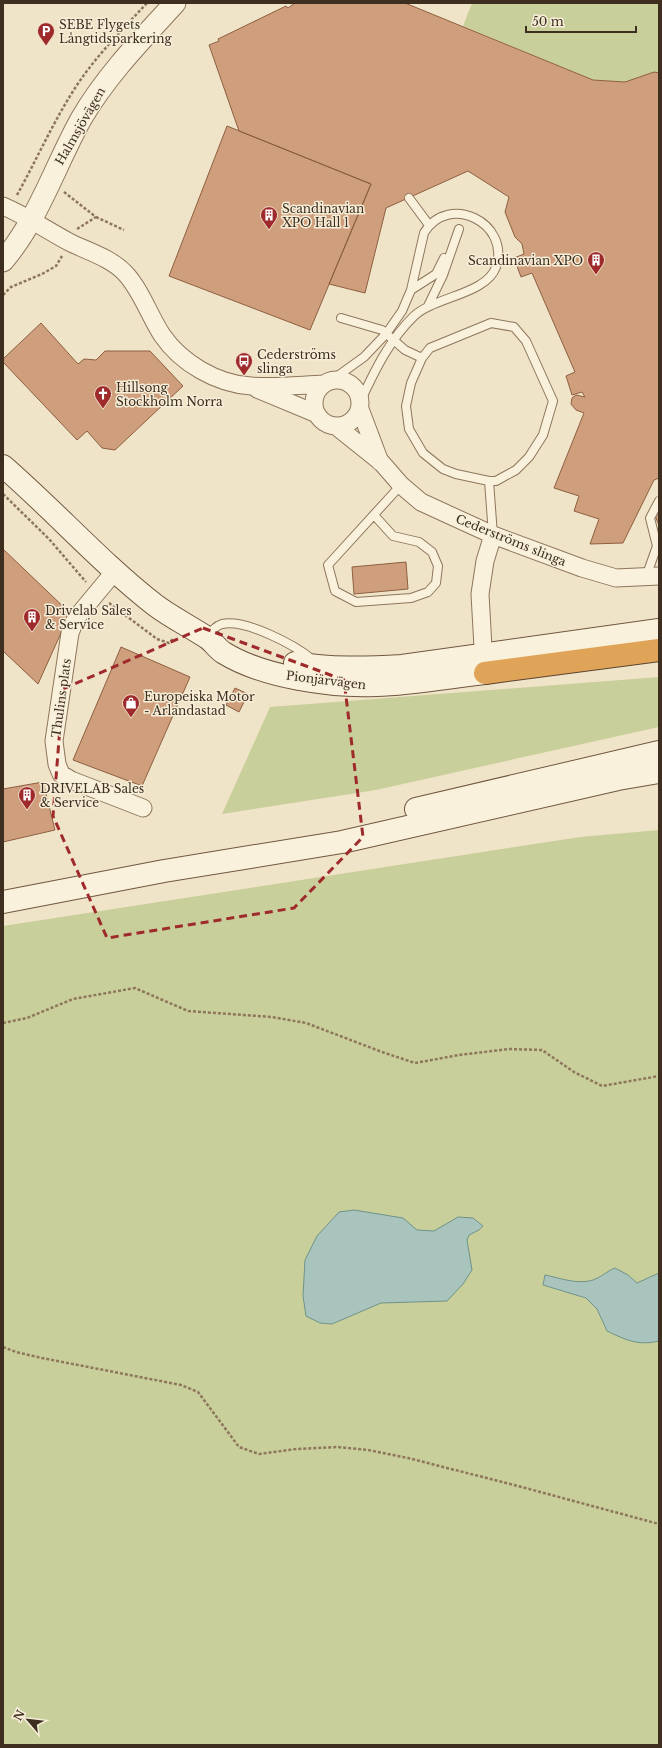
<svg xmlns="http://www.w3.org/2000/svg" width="662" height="1748" font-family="'Libre Baskerville',serif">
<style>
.green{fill:#c9cf9b}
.water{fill:#a9c4bc;stroke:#6f938a}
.building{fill:#cf9f7d;stroke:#8d5f41}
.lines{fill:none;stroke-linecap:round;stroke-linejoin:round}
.service-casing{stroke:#8d765c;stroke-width:10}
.minor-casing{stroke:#8d765c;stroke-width:19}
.tertiary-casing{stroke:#8d765c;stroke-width:23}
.secondary-casing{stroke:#6f573f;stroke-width:24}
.motorway-casing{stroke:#5b4430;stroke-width:24}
.path{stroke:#8d765c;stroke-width:2.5;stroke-dasharray:3 2;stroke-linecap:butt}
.service{stroke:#faf1dc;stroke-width:8}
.minor{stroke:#faf1dc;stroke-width:17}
.tertiary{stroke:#faf1dc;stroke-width:21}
.secondary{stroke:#faf1dc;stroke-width:22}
.motorway{stroke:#e0a458;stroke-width:22}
.marked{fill:none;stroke:#9e2a2b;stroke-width:3;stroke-dasharray:8 5;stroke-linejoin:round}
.labels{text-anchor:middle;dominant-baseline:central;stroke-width:3;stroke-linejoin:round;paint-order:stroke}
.poi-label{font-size:12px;fill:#3d2e20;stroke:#f7eed8;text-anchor:start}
.street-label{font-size:12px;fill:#3d2e20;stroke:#f7eed8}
</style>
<rect width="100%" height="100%" fill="#f0e4c8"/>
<path class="green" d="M472,3H659V73L654,72L625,82L593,80L463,26Z
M659,677V727L376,790L222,814L270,707Z
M659,830V1745H3V926L580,837Z"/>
<path class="water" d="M354,1210L403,1218L417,1230L434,1231L458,1217L473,1218L483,1226L479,1230L469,1235L467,1240L472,1270L463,1284L447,1301L381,1303L332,1324L320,1323L306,1316L303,1296L305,1260L317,1236L339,1212Z
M615,1268L628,1275L637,1283L659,1273V1341C638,1346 626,1340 607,1331L597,1309L586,1298L543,1285L545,1275C560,1278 578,1285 593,1280C600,1278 607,1271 615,1268Z"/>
<path class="building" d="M295,3H405L593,80L625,82L654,72L659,73V478L654,480L623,543L590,544L599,519L574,511L579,496L554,488L584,413L576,410L571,404L572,398L576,395L585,397L582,392L572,395L566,376L575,372L532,273L521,277L514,258L524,254L522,244L515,237L505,212L509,197L468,171L386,208L365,293L329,284L371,184L239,131L209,45L219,41L218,39L286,6L288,8Z
M227,126L371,184L310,330L169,276Z
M41,323L78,364L84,359L96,360L105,351H150L183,386L115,450L102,448L87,431L77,440L3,362V359Z
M659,512V525L654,514Z
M3,549L70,613L38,684L3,651Z
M406,562L408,589L354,594L352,567Z
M121,647L190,677L142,786L73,760Z
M235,688L248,694L239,712L226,705Z
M43,782L55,830L3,842V789Z"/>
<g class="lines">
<g class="service-casing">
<path id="service" d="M409,198L429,225
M411,290L436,274L444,258
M428,306L443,275L459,229
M341,318L382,330L405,350L422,358
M491,323L514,327L526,341L553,401L543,435L529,457L516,470L496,481H489L456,474L443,469L423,453L409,429L406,406L411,383L422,358L430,348Z
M332,380L364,357L386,334L402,311L411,290L424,233C448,192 511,223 496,267C487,294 434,297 414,316C390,339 375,370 361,400
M489,481L493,535
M374,515L393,536L419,542L432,552L438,566L436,583L428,592L411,598L356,602L335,591L328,565L401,485
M646,577L657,546L650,518L659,501
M208,637C212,631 215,626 222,624C246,619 295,645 313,660"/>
</g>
<g class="minor-casing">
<path id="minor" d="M3,206C26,216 47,230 69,242C87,251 111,258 125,273C141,290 149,315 162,335C181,363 217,384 251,386C275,388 300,385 324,384
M314 403a23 23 0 1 1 46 0a23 23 0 1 1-46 0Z
M257,389L317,414
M360,409L380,462
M336,426L381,462L401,485L421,502L493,535L582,568L616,578L659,576
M115,571L76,618L70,633L54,741L57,764L61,774L71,780L143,808
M484,665L480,594L485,561L493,535"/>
</g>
<g class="tertiary-casing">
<path id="tertiary" d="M3,261C38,220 55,166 81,119C106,76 141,40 175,3"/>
</g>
<g class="secondary-casing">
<path id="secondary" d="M3,466C55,511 100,562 155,605C171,617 189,626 206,637C213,641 217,649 224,653C263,677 331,687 376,685C413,684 449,677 485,673
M295,663C330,669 366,668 402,666L659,630
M416,809L659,752
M3,902L164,871L342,842L618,779L659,772"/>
</g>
<g class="motorway-casing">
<path id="motorway" d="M485,673L659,650"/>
</g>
<path class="path" d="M64,192L96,217L77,229
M17,195C37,159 54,120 77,85C97,55 123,29 147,3
M96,217L124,230
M3,295L11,287L42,274L56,266L62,256
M3,494L49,539L86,582
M109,603L157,639L169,643L174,638
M3,1023L27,1018L73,999L135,988L188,1011L272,1017L306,1023L382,1052L415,1063L459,1055L509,1049L542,1050L574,1072L602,1086L659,1076
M3,1347L16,1352L42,1358L181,1385L198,1392L239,1447L259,1454L296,1449L337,1447L368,1450L408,1458L518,1486L659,1524"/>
<use href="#service" class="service"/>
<use href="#minor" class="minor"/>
<use href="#tertiary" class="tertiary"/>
<use href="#secondary" class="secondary"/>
<use href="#motorway" class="motorway"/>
</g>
<path class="marked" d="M203,628L344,680L363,837L294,908L107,938L53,816L63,689Z"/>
<defs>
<g id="parking-pin" transform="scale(0.9)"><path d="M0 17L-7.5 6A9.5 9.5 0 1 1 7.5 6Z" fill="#9e2a2b" stroke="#f7eed8"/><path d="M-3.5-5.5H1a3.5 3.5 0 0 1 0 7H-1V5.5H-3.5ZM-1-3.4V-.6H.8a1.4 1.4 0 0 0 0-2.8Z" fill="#fff"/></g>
<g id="building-pin" transform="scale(0.9)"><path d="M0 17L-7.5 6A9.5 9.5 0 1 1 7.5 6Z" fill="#9e2a2b" stroke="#f7eed8"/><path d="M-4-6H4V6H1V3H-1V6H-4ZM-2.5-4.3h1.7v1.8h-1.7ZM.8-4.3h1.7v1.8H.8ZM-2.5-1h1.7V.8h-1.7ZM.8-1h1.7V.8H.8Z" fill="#fff"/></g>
<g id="bus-pin" transform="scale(0.9)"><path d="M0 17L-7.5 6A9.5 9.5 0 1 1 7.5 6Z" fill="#9e2a2b" stroke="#f7eed8"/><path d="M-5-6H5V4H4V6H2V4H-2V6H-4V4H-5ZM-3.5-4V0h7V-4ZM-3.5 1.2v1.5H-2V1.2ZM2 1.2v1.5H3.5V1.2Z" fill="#fff"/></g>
<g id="church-pin" transform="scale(0.9)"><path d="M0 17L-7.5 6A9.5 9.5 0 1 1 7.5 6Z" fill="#9e2a2b" stroke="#f7eed8"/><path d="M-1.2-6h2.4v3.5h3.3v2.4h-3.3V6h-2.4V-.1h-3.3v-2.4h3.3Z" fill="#fff"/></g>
<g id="shop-pin" transform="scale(0.9)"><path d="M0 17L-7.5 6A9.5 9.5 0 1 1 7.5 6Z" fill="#9e2a2b" stroke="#f7eed8"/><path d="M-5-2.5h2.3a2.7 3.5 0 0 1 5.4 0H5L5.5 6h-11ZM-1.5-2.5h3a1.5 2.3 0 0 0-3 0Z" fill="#fff"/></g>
</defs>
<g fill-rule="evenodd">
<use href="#parking-pin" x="46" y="31"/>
<use href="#building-pin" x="269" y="215"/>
<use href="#building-pin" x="596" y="260"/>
<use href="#bus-pin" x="244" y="361"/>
<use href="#church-pin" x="103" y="394"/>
<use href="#building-pin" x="32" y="617"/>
<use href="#shop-pin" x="131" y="703"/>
<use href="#building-pin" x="27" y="795"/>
</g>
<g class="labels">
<g class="poi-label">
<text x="59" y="24">SEBE Flygets<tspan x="59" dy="14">Långtidsparkering</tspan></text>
<text x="282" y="208">Scandinavian<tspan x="282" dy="14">XPO Hall 1</tspan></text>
<text x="583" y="260" text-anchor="end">Scandinavian XPO</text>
<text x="257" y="354">Cederströms<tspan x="257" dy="14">slinga</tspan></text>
<text x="116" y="387">Hillsong<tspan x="116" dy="14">Stockholm Norra</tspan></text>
<text x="45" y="610">Drivelab Sales<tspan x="45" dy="14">&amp; Service</tspan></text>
<text x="144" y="696">Europeiska Motor<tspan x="144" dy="14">- Arlandastad</tspan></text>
<text x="40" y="788">DRIVELAB Sales<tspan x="40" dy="14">&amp; Service</tspan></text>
</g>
<g class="street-label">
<text transform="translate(80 126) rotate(-60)">Halmsjövägen</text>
<text transform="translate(511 540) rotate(22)">Cederströms slinga</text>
<text transform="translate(326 680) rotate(7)">Pionjärvägen</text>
<text transform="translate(61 698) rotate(-82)">Thulins plats</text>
</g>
</g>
<rect width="662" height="1748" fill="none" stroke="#3d2e20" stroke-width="8"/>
<g transform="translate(28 1720) rotate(298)" stroke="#f7eed8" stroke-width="3" paint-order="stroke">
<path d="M0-3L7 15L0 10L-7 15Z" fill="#3d2e20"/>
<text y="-6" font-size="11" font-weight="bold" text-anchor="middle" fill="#3d2e20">N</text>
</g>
<path d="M526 26v6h110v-6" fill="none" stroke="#3d2e20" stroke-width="2"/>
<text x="532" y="26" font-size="12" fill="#3d2e20" stroke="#f7eed8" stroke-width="3" paint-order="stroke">50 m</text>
</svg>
